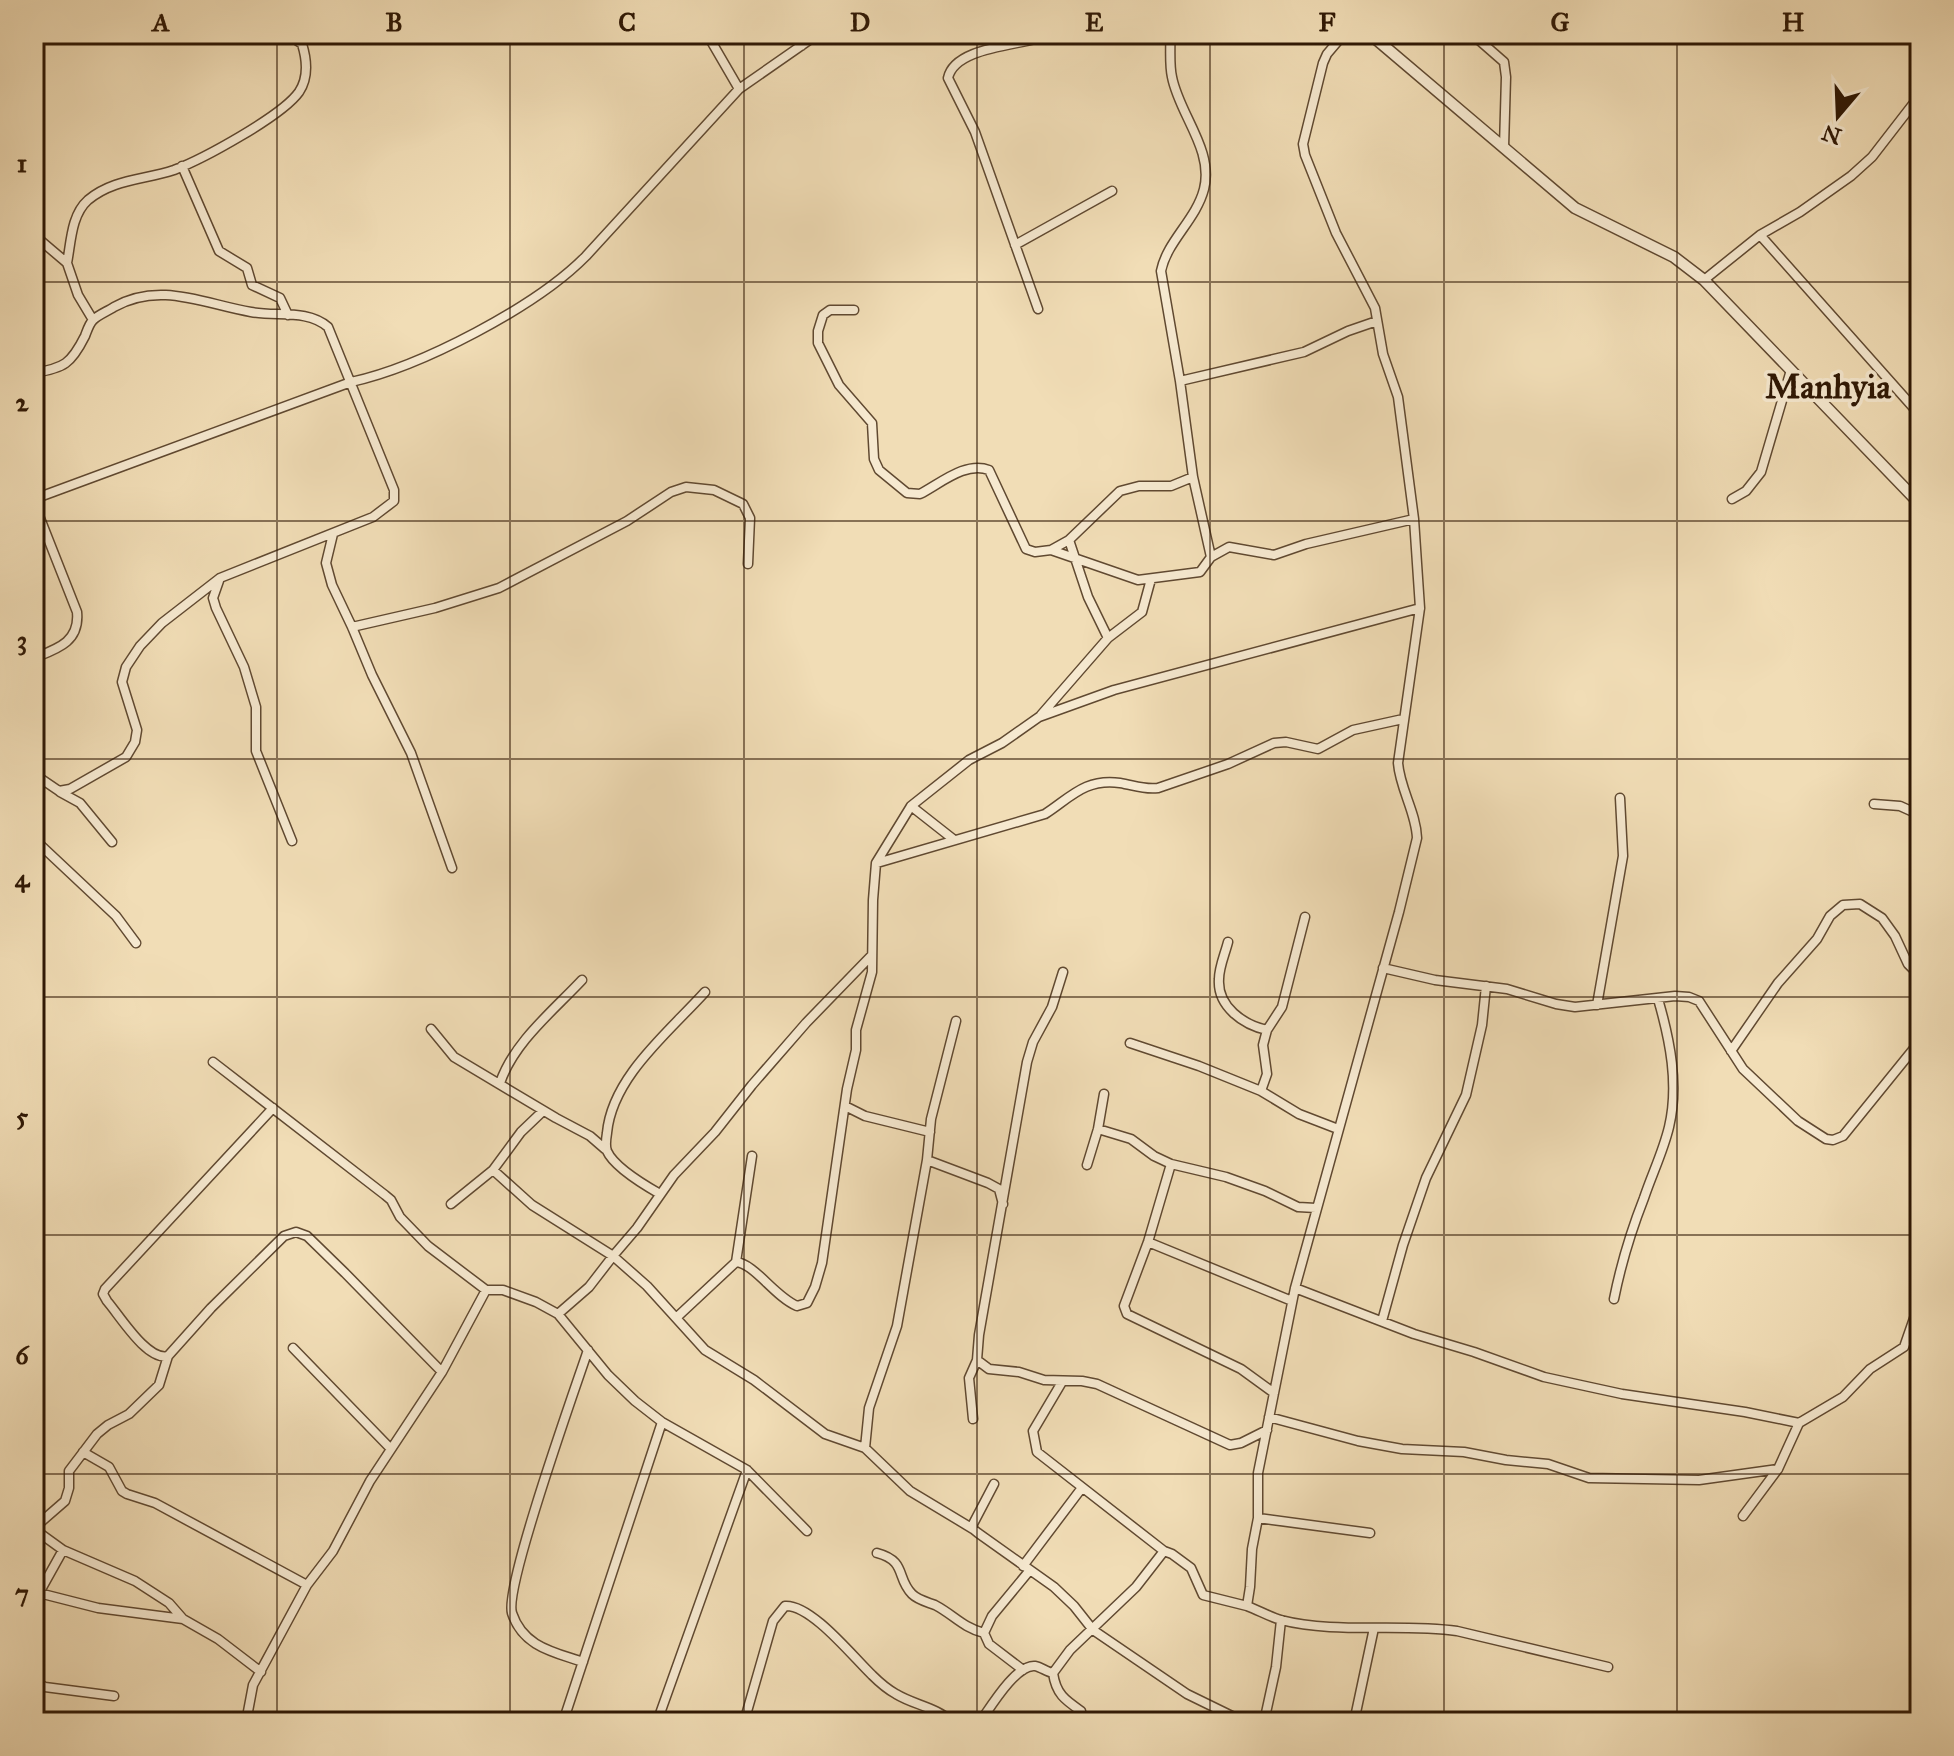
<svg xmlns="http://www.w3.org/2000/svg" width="1954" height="1756" font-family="'IM FELL Great Primer',serif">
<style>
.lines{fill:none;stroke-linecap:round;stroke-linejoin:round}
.minor-casing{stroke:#604931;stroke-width:11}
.tertiary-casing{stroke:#604931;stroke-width:13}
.minor{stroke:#f6e9d0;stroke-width:8}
.tertiary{stroke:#f6e9d0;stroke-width:10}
.grid{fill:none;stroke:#2f1805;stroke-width:2;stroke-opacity:0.55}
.labels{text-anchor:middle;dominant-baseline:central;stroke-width:7;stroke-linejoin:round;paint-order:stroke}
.quarter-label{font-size:34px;font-weight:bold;fill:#2f1805;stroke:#f6e9d0}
.neatline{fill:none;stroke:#2f1805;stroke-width:3}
.grid-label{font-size:26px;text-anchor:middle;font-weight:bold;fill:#2f1805}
</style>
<rect width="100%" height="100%" fill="#f1ddb6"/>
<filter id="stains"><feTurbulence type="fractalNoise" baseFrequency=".0025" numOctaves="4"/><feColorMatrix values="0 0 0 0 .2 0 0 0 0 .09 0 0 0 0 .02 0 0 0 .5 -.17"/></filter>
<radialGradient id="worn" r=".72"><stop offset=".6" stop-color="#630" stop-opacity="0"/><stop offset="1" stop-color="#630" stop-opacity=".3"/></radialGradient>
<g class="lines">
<g class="minor-casing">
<path id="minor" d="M707,34L739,89
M797,34L801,46
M1170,34C1171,48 1169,64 1172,77C1179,114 1214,150 1204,189C1196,220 1167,241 1161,271L1180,381
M1472,34L1504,62L1506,77L1504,147
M182,166L219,251L247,268L252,285L280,298L288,315
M34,235L67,263L78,295L93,320
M1760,235L1920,415
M1015,245L1112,191
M67,263C71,243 71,215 88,200C113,179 144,180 174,170C203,159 282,116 299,92C309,77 307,60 302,44L287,34
M1704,280L1760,235L1800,212L1851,176L1872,157L1920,95
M1038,309L975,132L948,78C955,45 1025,46 1052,34
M854,310H830L823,315L818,331V343L839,385L872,423L874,459L879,470L907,493L920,494C941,483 966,461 989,470L1026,549L1035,552L1051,550L1138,580L1200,572L1211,557L1229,547L1274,555L1306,544L1414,519
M34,373C64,368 71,364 85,336C87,331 89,324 93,320C98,315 108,311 114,307C160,281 204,304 251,312C277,317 307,309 328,327L394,490V501L373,517L220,578L162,623L140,646L126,667L122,682L137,730L135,742L126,757L70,789L59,791L34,774
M34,499L351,382C420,367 536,307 586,256L739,89L818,34
M1732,499L1746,491L1761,472L1791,370
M34,503L77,612C80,642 57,649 34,658
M333,534L326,563L332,585L352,627L372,675L411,753L452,868
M1069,540L1088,597L1108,638
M1051,550L1069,540L1120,491L1139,486H1171L1193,477
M1211,557L1193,477L1180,381L1304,352L1348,331L1377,321
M220,578L213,598L216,608L244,667L256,707V751L292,841
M352,627L435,608L499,588L627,521L671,492L686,487L714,490L743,504L750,518L748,564
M1041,715L1108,638L1142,612L1151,579
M60,792L80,803L112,842
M1874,804L1900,806L1920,815
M911,806L953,839
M34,839L116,916L136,943
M877,863L1045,814C1070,798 1085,778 1120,783C1133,785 1144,790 1158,788L1228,764L1274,743L1286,742L1318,749L1353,730L1403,719
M1228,942C1225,954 1219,967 1219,979C1217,1007 1244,1025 1267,1030
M1383,968L1435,980L1507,989L1556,1004L1575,1007L1675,996L1689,997L1699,1001L1743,1069L1798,1121L1826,1139L1833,1140L1843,1136L1920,1041
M1063,972L1052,1007L1033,1042L1027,1062L979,1335L977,1360L989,1369L1019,1372L1044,1380L1082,1381L1097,1384L1230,1445L1241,1443L1267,1430
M1597,1005L1623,856L1620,798
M956,1021L931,1119L927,1160L988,1183L999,1189L1003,1204
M431,1029L454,1057L556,1118L590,1136L605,1149
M1130,1043L1199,1066L1261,1091L1299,1114L1338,1129
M1731,1051L1778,983L1817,939L1830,916L1843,905L1860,904L1882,918L1895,936L1908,964L1920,976
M213,1062L385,1195L391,1200L400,1217L428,1246L486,1290H503L536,1302L558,1314L608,1375L635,1401L662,1422L747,1470L807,1531
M500,1083C514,1042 553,1011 582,980
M1261,1091L1267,1074L1263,1045L1267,1030L1282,1007L1305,917
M845,1106L865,1116L930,1132
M273,1108L105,1289L103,1294L107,1301C120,1316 147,1361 168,1356L211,1308L284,1236L296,1232L307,1236L345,1273L442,1372
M1098,1129L1131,1139L1154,1156L1171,1164L1226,1177L1265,1191L1298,1207L1316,1208
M1171,1164L1148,1242L1124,1306L1127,1314L1241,1369L1274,1393
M1087,1165L1098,1129L1104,1094
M493,1170L532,1205L613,1256L637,1228L674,1175L715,1132L752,1085L806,1023L871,956
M660,1194C646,1186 614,1167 607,1151C605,1146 606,1139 607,1133C612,1077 669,1032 705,992
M451,1204L493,1170L521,1132L543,1111
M1148,1242L1292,1301
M736,1262L752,1156
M1295,1288L1414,1334L1474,1352L1544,1377L1622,1394L1745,1412L1799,1423
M1614,1299C1621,1264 1631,1231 1644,1198C1652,1174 1663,1152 1669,1127C1679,1085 1670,1040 1658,999
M558,1314L589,1287L613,1256L647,1286L705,1350L754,1380L825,1434L865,1448L910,1491L973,1529
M676,1318L736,1262C755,1264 774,1296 797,1306L807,1303L815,1287L822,1263L847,1089L856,1050V1030L872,972L873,900L876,863L911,806L969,760L1002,743L1039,717L1114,690L1420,608
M1382,1321L1403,1245L1426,1178L1466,1095L1482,1025L1486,986
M293,1348L390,1448
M1062,1382L1033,1431L1037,1452L1164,1551L1172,1554L1191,1568L1203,1595L1247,1606L1250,1587L1252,1549L1258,1518V1473L1295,1288L1399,912L1417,838C1416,812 1400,789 1398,763L1420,608L1414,519L1398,397L1383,354L1375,308L1336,233L1305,155L1303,144L1323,63L1327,54L1344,34
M1269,1417L1358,1441L1402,1449L1464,1452L1506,1460L1548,1464L1589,1478L1699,1480L1778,1469
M973,1419L969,1378L977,1360
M865,1448L869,1408L897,1326L927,1160
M83,1452L109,1467L122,1491L127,1494L155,1503L307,1585
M994,1484L973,1524V1529L978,1533L1054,1587L1074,1606L1093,1630L1187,1694L1232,1716L1256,1722
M1743,1516L1778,1469L1799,1423L1843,1397L1870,1369L1904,1347L1920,1301
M1258,1518L1370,1533
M34,1528L65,1501L69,1488V1471L97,1434L108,1425L129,1414L159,1385L168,1356
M34,1529L63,1550L135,1581L169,1603L183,1619L218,1639L261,1672
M63,1550L39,1593L98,1608L183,1619
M877,1553C907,1561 896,1578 912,1594C918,1600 927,1602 935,1605C954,1615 962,1627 984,1633
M1023,1566L1081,1489
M34,1583L39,1593L34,1649
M1247,1606C1258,1610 1270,1617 1281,1620C1335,1634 1402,1623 1457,1631L1608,1667
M583,1662C554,1652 523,1647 512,1613C504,1587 575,1389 588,1350
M1023,1670L989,1644L984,1633L992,1616L1030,1570
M1053,1673C1056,1694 1065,1700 1081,1711L1082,1722
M34,1682L45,1687L114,1696
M246,1722L253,1685L307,1585L333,1551L370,1481L442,1372L486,1290
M563,1722L662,1422
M657,1722L747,1470
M744,1722L773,1621L785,1606C811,1604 853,1657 872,1675C879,1682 887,1689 896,1694C914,1705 936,1707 952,1722
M980,1722C990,1708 1016,1664 1035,1666C1041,1667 1047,1672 1053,1673L1070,1650L1136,1587L1164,1551
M1264,1722L1276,1667L1281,1620
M1354,1722L1374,1628"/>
</g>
<g class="tertiary-casing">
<path id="tertiary" d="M1370,34L1575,208L1674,257L1704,280L1920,504"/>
</g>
<use href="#minor" class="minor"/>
<use href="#tertiary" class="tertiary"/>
</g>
<path class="grid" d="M277,34V1722M510,34V1722M744,34V1722M977,34V1722M1210,34V1722M1444,34V1722M1677,34V1722M34,282H1920M34,521H1920M34,759H1920M34,997H1920M34,1235H1920M34,1474H1920"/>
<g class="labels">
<g class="quarter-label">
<text x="1828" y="386">Manhyia</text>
</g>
</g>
<rect width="1954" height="1756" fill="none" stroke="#f1ddb6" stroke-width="88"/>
<g transform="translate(1838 116) rotate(199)" stroke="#f6e9d0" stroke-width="6" paint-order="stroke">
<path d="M0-6L14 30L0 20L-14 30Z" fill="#2f1805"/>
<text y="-12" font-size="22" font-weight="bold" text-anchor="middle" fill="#2f1805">N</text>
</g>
<rect x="44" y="44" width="1866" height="1668" class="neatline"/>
<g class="grid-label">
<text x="161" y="31">A</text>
<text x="394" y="31">B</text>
<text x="627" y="31">C</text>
<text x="860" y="31">D</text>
<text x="1094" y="31">E</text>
<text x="1327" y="31">F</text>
<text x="1560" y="31">G</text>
<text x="1793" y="31">H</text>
<text x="22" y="172">1</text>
<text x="22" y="411">2</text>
<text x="22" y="649">3</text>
<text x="22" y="887">4</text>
<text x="22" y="1125">5</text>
<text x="22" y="1364">6</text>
<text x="22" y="1602">7</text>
</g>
<rect width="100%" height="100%" filter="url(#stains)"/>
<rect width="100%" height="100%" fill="url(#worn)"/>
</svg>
